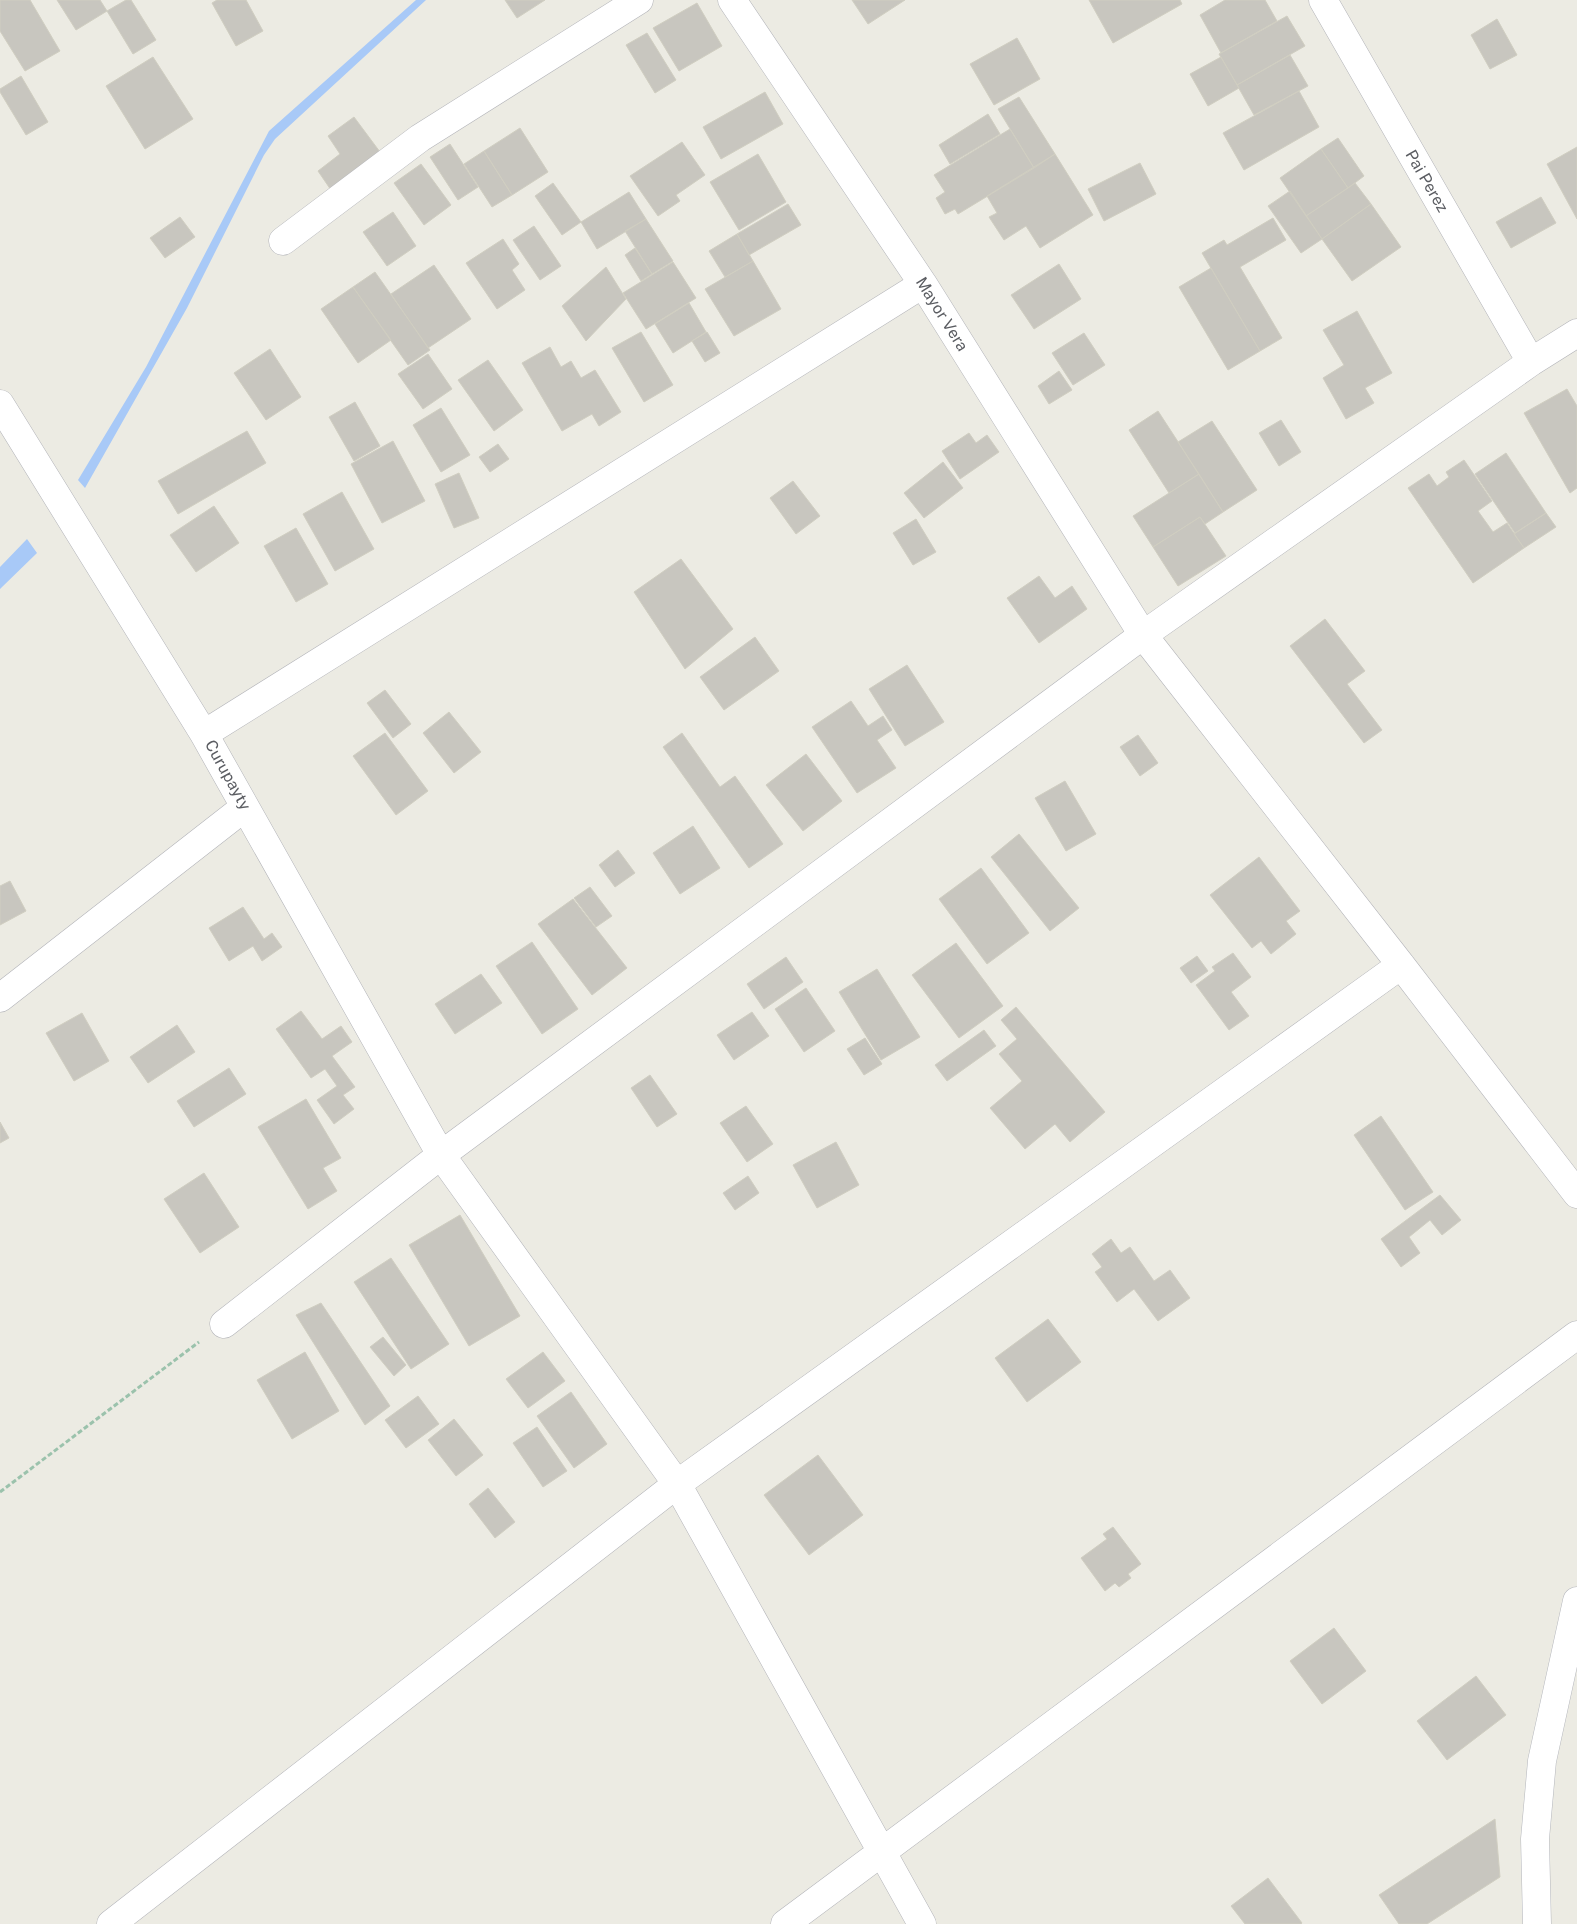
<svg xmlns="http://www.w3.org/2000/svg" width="1577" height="1924" font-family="'Public Sans',sans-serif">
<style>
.water{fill:#a8c9f7}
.building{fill:#c8c6bf;stroke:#d0cec1}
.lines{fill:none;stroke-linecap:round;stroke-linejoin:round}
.street-casing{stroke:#b3b4b9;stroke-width:29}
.secondary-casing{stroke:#b4b6bc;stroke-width:29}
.path{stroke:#9bc2ac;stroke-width:3;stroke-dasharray:5 2.5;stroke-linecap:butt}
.street{stroke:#fff;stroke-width:28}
.secondary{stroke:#fff;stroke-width:28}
.labels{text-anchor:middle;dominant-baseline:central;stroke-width:4.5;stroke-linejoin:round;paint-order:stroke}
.street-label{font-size:16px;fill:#5b5d62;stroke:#fff}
</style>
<rect width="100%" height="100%" fill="#ecebe3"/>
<path class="water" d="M416,0H426L275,139L264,155L187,308L85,488L78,480L146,367L269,131Z
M27,539L37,553L0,589V567Z"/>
<path class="building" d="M0,0H30L60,51L25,71L0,31Z
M57,0H100L107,11L76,30Z
M126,0H131L156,40L133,54L107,11Z
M217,0H246L263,31L236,46L212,3Z
M505,0H545L517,18Z
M852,0H905L868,24Z
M1089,0H1180L1182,4L1113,43Z
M1225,0H1265L1277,21L1221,53L1200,15Z
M697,3L722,46L679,71L653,28Z
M1287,16L1305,46L1237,85L1219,54Z
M1497,19L1517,55L1490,69L1471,35Z
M647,33L676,80L655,93L626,45Z
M1017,38L1040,79L994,105L970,64Z
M1290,55L1308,86L1254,115L1237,85Z
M153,57L193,119L145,149L106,86Z
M1221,57L1239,88L1208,106L1190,74Z
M21,76L48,122L26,135L0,92V89Z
M1299,91L1319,127L1244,170L1223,133Z
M765,92L783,124L721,159L703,127Z
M1019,97L1055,154L1034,168L998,109Z
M988,114L1000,134L950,164L939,145Z
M354,117L383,156L333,193L318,171L340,154L328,136Z
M520,128L548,172L512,195L484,151Z
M1010,129L1034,168L958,214L955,209L945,214L936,198L945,192L934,175Z
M1338,138L1364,176L1348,188L1321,149Z
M682,142L705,175L676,195L680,201L658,216L630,176Z
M450,144L478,187L458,200L430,157Z
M1577,147V219L1547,164Z
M1321,149L1348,188L1306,216L1280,178Z
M484,151L512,195L492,207L464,164Z
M758,154L786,202L739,230L710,182Z
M1055,154L1093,215L1040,248L1026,226L1004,240L989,217L997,213L987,196Z
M1140,163L1156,194L1104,221L1088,189Z
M421,164L451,205L424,225L394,183Z
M553,183L581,222L562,235L535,196Z
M1355,183L1371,204L1322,239L1306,216Z
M1290,191L1322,239L1301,253L1268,206Z
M629,192L646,219L597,249L581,222Z
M1541,197L1556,223L1511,248L1496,222Z
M788,204L801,225L749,255L737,234Z
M1371,204L1401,247L1352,281L1322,239Z
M393,212L416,246L387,266L363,232Z
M180,217L195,237L165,258L150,238Z
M1273,218L1286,240L1240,267L1282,338L1260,351L1202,253L1224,240L1227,245Z
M646,219L673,261L652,274L625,231Z
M534,226L561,266L540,280L513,240Z
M737,234L753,261L725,277L709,251Z
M503,239L519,264L512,270L525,290L497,309L466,263Z
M635,248L652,274L641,281L625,255Z
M753,261L781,309L734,336L705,289Z
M673,262L696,298L646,329L623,293Z
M1059,264L1081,299L1034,329L1011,295Z
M434,265L471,319L428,348L391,294Z
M606,267L626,299L586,341L562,306Z
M1211,268L1260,351L1228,370L1179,287Z
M375,272L430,350L408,365L353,287Z
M353,287L391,340L358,363L321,309Z
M689,303L706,332L673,353L655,324Z
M1357,311L1392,373L1365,388L1374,403L1346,419L1323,378L1344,365L1323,330Z
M641,332L673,385L644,402L612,348Z
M707,332L720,353L705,362L692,341Z
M1084,333L1105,365L1073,385L1052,353Z
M550,347L561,367L571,361L581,378L595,370L621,412L599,426L592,414L562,431L522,363Z
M270,349L301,397L266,420L234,373Z
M428,354L452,389L423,409L398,374Z
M488,360L523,410L494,431L458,380Z
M1059,371L1072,390L1049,404L1038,386Z
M1567,389L1577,406V488L1570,493L1524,413Z
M355,402L380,446L354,461L329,417Z
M441,408L470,455L441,472L413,425Z
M1158,411L1199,474L1169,493L1129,430Z
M1281,420L1301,452L1279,466L1259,433Z
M1212,421L1257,490L1223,512L1178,442Z
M247,431L266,463L178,514L158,481Z
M969,433L976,443L987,435L999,452L960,479L942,451Z
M393,441L425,501L382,523L351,464Z
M498,444L509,459L490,472L479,457Z
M1506,453L1546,513L1515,533L1475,474Z
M1464,460L1492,501L1478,511L1493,532L1507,523L1524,548L1473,583L1408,488L1429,474L1437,486L1449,477L1446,472Z
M943,462L963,488L924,518L904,493Z
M459,473L479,518L454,528L435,484Z
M1199,474L1223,512L1205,524L1200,517L1153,547L1133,516Z
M793,481L820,516L796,534L770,498Z
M342,492L374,549L335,571L303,514Z
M214,506L239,543L196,572L170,535Z
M1546,513L1556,527L1524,548L1514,534Z
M1200,517L1226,556L1178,586L1153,547Z
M916,519L936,552L913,565L893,533Z
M296,528L328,584L296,602L264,546Z
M681,559L733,629L685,669L634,592Z
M1039,576L1055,598L1072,586L1087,609L1039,643L1007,598Z
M1325,619L1365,671L1347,684L1382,730L1364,743L1290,646Z
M755,637L779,671L724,710L700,677Z
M907,665L944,722L905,746L869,689Z
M385,690L411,724L393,738L367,703Z
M851,701L868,726L883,716L892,730L877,740L896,768L857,793L812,727Z
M449,712L481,752L454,773L423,733Z
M385,733L428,791L396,815L353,756Z
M682,733L720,787L735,776L783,844L749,868L663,747Z
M1138,735L1158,763L1140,776L1120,747Z
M806,754L842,801L803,831L766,785Z
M1065,781L1096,834L1066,851L1035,798Z
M693,826L720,868L680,894L653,853Z
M1019,834L1079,908L1050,931L991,857Z
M618,850L635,873L615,887L599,865Z
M1259,857L1300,911L1286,921L1296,934L1271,954L1261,941L1252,948L1210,895Z
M981,868L1029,933L987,964L939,899Z
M10,881L26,911L0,925V886Z
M590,887L612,916L596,927L574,898Z
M573,899L627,968L592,995L538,924Z
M243,907L264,939L272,933L282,947L262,961L253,946L229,961L209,928Z
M532,942L578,1009L542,1034L496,966Z
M956,943L1003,1006L959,1038L912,975Z
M1233,953L1251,977L1231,992L1249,1016L1229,1030L1196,985L1215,971L1212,967Z
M1197,956L1208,971L1191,983L1180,968Z
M786,957L803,982L764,1009L747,984Z
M877,969L920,1037L881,1060L839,992Z
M481,974L502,1003L455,1034L435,1004Z
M806,988L835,1031L804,1052L775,1009Z
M1016,1007L1105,1112L1070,1142L1055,1124L1025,1149L990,1108L1022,1081L999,1054L1017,1039L1001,1020Z
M301,1011L322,1039L341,1026L352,1042L332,1056L355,1087L343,1095L354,1109L334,1124L317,1100L337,1086L325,1069L311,1078L276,1029Z
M752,1012L769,1036L734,1060L717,1035Z
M82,1013L109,1061L74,1081L46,1033Z
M177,1025L195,1052L148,1083L130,1057Z
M984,1030L996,1046L947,1081L935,1065Z
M865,1038L882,1064L864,1075L847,1049Z
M229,1068L246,1094L194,1127L177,1101Z
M650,1075L677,1114L657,1127L631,1088Z
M306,1099L341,1158L323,1168L337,1191L308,1209L258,1127Z
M746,1106L773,1144L747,1162L720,1123Z
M1381,1116L1433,1192L1405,1210L1354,1135Z
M0,1122L9,1138L0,1143Z
M836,1142L859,1185L817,1208L793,1165Z
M204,1173L239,1227L200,1253L164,1199Z
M748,1176L759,1193L735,1210L723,1193Z
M1440,1195L1461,1220L1442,1235L1430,1220L1409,1237L1420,1253L1401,1267L1381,1239Z
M460,1215L520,1316L469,1346L409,1245Z
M1111,1239L1121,1253L1130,1247L1154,1281L1170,1270L1190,1298L1158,1321L1134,1289L1117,1302L1095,1272L1102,1267L1092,1254Z
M391,1258L449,1344L411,1369L354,1282Z
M321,1303L390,1406L365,1425L296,1315Z
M1048,1319L1081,1362L1027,1402L995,1358Z
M383,1337L406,1365L394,1376L370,1347Z
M305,1352L339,1411L292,1439L257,1380Z
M543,1352L565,1381L528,1408L506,1379Z
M571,1392L607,1444L574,1468L537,1416Z
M418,1396L439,1424L406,1448L385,1420Z
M454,1419L483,1455L456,1476L428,1440Z
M537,1427L567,1471L543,1487L513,1443Z
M818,1455L863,1515L809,1555L764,1495Z
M488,1488L515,1522L495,1538L469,1504Z
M1113,1527L1141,1564L1128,1574L1131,1578L1119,1587L1115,1583L1105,1591L1081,1558L1107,1539L1103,1534Z
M1334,1628L1366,1671L1322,1704L1290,1661Z
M1476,1676L1506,1715L1447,1760L1417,1721Z
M1495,1819L1500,1877L1427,1924H1399L1379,1895Z
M1268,1878L1302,1923L1301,1924H1245L1231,1906Z"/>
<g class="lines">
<g class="street-casing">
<path id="street" d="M732,0L923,284L1143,635L1401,965L1577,1194
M1323,0L1531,362
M283,241L420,138L639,0
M0,404L204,734L441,1155L677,1484L922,1924
M204,734L923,284
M0,998L245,807
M224,1324L441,1155L1143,635L1531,362L1577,333
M111,1924L677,1484L1401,965
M785,1924L1577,1335"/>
</g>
<g class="secondary-casing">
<path id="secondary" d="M1537,1924L1535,1839L1542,1761L1577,1601"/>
</g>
<path class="path" d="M0,1492L199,1342"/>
<use href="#street" class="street"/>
<use href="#secondary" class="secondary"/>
</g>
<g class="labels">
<g class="street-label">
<text transform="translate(1427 181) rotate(60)">Pai Perez</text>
<text transform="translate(942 314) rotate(58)">Mayor Vera</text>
<text transform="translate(228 775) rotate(61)">Curupayty</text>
</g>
</g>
</svg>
